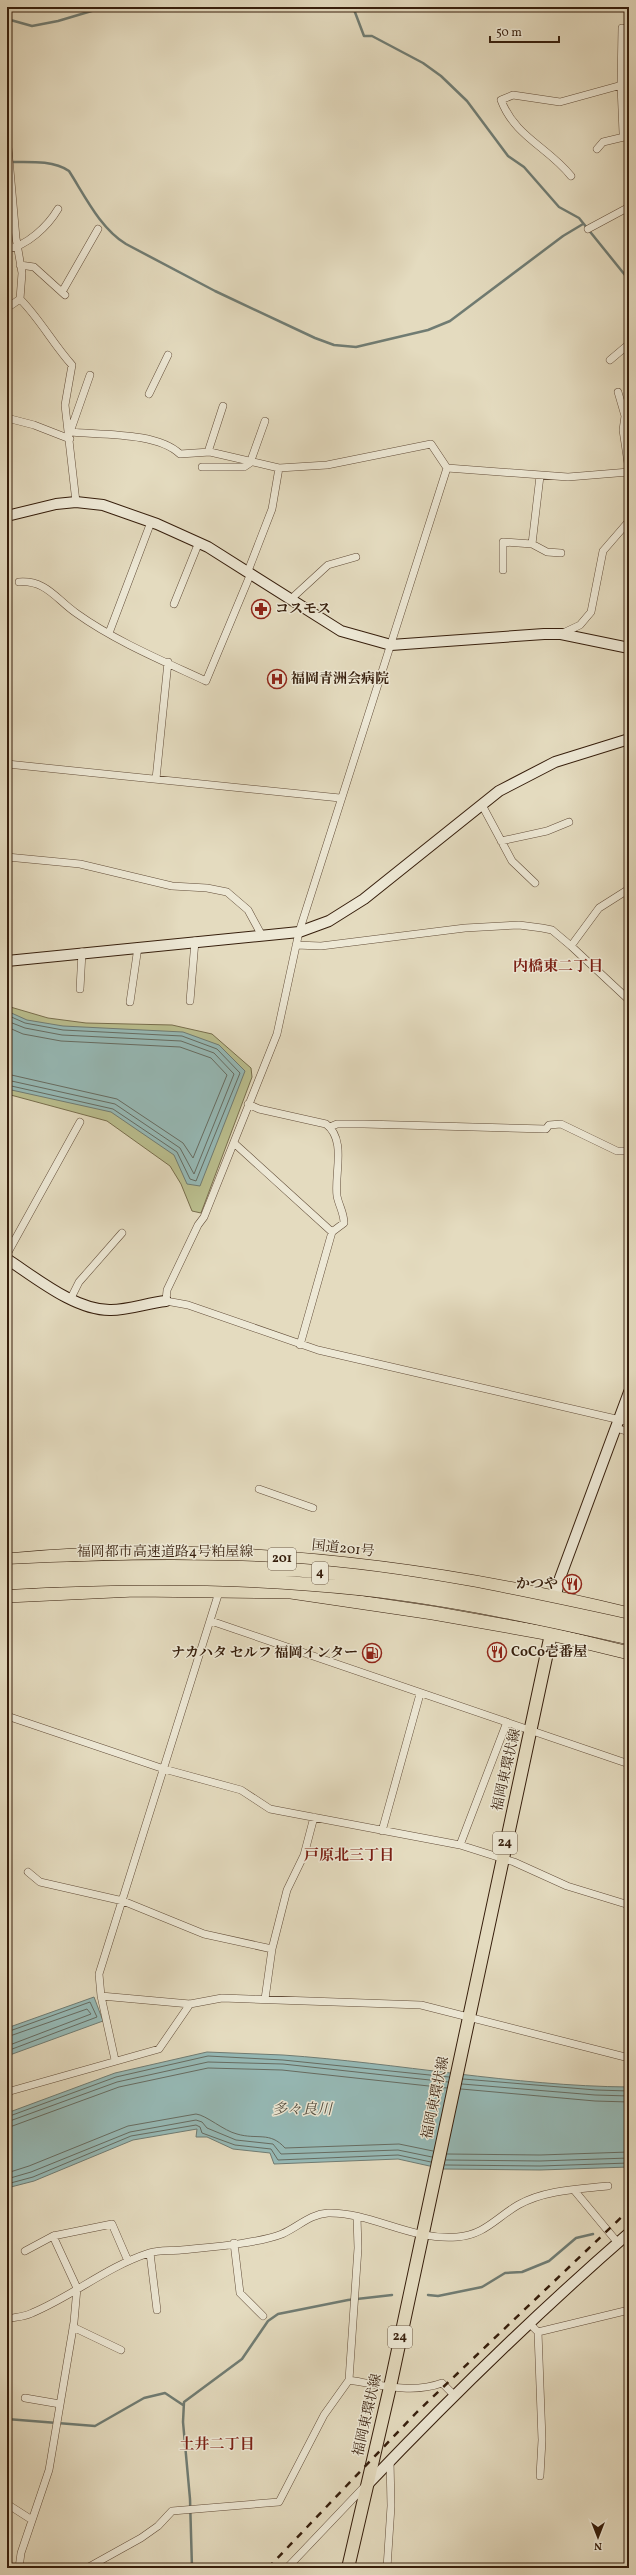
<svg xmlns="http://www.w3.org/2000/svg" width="636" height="2575" font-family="Vollkorn,'Noto Serif JP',serif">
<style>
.green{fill:#babe8e;stroke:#786e4d}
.water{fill:#96bab7;stroke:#707c73}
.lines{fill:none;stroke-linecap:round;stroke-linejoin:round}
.shore{stroke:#666c62;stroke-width:1}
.stream{stroke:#707c73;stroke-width:2.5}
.street-casing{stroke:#624d39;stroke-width:8}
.secondary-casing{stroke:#361e0c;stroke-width:12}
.primary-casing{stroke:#361e0c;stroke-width:14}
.highway-casing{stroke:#361e0c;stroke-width:14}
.street{stroke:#ede8d5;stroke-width:7}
.secondary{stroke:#ede8d5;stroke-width:10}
.primary{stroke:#e4dbbf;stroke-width:12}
.highway{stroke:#e4dbbf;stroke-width:13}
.rail{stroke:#361e0c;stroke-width:2.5;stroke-dasharray:7 7;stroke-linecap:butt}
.highway-bridge-casing{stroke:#361e0c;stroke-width:14;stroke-linecap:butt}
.highway-bridge{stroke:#e4dbbf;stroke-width:13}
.labels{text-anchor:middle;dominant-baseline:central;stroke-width:3;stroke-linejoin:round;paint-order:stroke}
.shield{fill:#ede8d5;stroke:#6d5b48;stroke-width:1}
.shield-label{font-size:13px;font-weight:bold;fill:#361e0c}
.poi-label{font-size:14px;font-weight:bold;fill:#361e0c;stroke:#ede8d5;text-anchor:start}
.street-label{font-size:14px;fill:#361e0c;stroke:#ede8d5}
.neighbourhood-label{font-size:15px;font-weight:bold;fill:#7a1f14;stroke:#ede8d5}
.water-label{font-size:15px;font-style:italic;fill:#534d3f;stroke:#ede8d5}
</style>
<rect width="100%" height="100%" fill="#e4dbbf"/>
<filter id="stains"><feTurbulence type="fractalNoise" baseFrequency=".005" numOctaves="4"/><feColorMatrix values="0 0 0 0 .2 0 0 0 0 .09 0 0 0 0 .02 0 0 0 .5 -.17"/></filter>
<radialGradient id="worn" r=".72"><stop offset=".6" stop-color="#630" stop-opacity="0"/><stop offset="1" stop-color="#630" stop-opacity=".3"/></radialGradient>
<path class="green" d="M7,1006L48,1018L86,1023L172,1025L212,1034L251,1068L252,1077L201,1213L192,1211L181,1184L170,1166L107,1121L7,1094Z"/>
<path class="water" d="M7,1011L27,1020L63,1026L183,1032L219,1045L245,1071L200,1186L187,1184L174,1155L111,1112L7,1089Z
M94,1997L103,2021L7,2056V2028Z
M207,2052C232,2053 258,2054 283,2055C398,2063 513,2086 629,2087V2167L540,2170L443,2169L398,2159L274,2164L270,2153L233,2149L207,2137H196L197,2129L133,2140L34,2181L7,2188V2113L115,2073Z"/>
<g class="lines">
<path class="shore" d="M7,1015L25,1023L63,1030L182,1036L217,1049L240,1073L196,1181L190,1179L177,1152L113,1109L7,1085
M7,1021L25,1028L62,1035L181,1041L214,1053L234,1074L194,1174L180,1148L115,1104L7,1080
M7,1027L23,1034L61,1041L180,1047L211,1058L227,1075L193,1158L183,1143L117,1099L7,1074
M7,2032L90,2002L97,2017L7,2051
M7,2037L87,2009L91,2014L7,2046
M463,2079L596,2090L629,2091
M462,2084L595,2095L629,2096
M461,2089L595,2101L629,2102
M7,2117L116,2077L208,2056L283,2060L449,2077
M7,2122L117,2082L208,2062L283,2064L448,2082
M7,2128L119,2087L208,2068L282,2070L447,2088
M447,2154L540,2155L629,2152
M446,2160L540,2161L629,2158
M445,2165L540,2166L629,2163
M7,2173L29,2166L128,2126L196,2114C206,2115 224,2131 237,2134C257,2140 270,2131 285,2148L399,2144L433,2151
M7,2179L31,2172L130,2132L196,2120L202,2122L207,2128L236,2140L273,2144L281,2154L398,2150L432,2157
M7,2184L33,2177L131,2136L196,2125L200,2127L202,2133L235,2145L271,2149L278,2160L398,2155L431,2162"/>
<path class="stream" d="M353,7L364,36H372L423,63L441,76L467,101L508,156L524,167L559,207L579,218L629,280
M7,19L32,26L58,21L105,7
M9,162C29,162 53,160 69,171C85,196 100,228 126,244L215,291L315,338L334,345L356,347L428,330L450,321L563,236L583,224
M428,2295L438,2296L482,2287L505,2273L522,2272L549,2261L576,2238L593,2234
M7,2419L95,2426L144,2398L165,2393L183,2405
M192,2568L190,2499L183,2422L184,2402L242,2359L268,2321L278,2314L348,2300L392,2295"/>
<g class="street-casing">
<path id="street" d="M622,28L621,85L623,133L624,137L629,136
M7,136L16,238L22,273L20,299C40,319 53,344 72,365L65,405L76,502
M597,149L603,142L624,137
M571,176C548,147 515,137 501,100L513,95L560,102L629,83
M588,229L629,207
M7,249C27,246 48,226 58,209
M20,265L34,267L65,295
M62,292L98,229
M7,308L20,299
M610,360L629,344
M618,392L625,416L623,430L629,470
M149,394L168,355
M7,418L34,425L70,439
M70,432C101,435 157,432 180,454L210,452L279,468L327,465L431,444L447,468L299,932L277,1034L204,1217L198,1225L167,1290L166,1301L188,1305L318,1350L629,1422
M70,432L90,375
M208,452L223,406
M202,467H244L250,463L265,421
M447,468L568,477L629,472
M540,476L532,544L547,552L561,553
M503,570V542L532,544
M248,571L272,509L279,468
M19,582C46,580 56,599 76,613C115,641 163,661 206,681L251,573
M291,599L328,565L356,557
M174,604L199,542
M109,633L151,522
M561,634L580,625L591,612L603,551L629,521
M7,764L340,798
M156,779L168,662
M482,805L512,861L535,883
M501,841L547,831L569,822
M7,857L80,864L172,886L207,888L227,892L248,910L261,934
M296,945L321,946L465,928L519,925L542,928L552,930L571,946L629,1000
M571,946L599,908L629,889
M80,989L82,952
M190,1001L195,941
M130,1002L138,947
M248,1104L259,1109L326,1124C347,1140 334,1174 337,1196C339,1206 344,1213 344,1223L332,1232
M330,1127L337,1124H364L546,1129L549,1125L561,1124L617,1151H629
M234,1143L332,1232L300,1345
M7,1254L80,1122
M71,1298L79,1282L122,1233
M616,1428L629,1432
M259,1489L313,1508
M219,1592L99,1974L101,1996L190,2004L222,1998L421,2005L629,2058
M211,1621L629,1764
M7,1716L164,1769L241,1790L270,1809L460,1845L514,1862L567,1886L629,1905
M382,1831L420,1694
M460,1845L507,1722
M28,1872L40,1882L123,1901L204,1934L272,1949
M101,1996L115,2060
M265,1999L272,1949L287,1890L304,1855L314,1817
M7,2092L159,2049L190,2004
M574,2190L618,2243
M234,2243L240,2293L263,2316
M25,2251L53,2236L112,2224L128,2261
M150,2253L157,2310
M7,2319C15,2317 24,2317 32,2313C73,2296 106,2267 149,2253C158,2250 170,2251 181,2250C209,2247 256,2244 282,2234C298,2227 310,2214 328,2213C371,2212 411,2241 457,2237C484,2235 496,2218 518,2205C544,2190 579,2189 608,2186
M529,2323L538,2332L629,2310
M73,2327L121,2350
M538,2332L542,2440L540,2476
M349,2380C379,2385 413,2394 442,2383L454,2395
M25,2398L60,2404
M7,2504L32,2520
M19,2568L21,2553L49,2470L74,2322L77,2288L53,2236
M87,2568L141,2538L158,2526L172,2511L279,2502L324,2415L349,2380L358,2248L357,2217
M287,2568L365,2486
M387,2568L391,2506L390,2460"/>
</g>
<g class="secondary-casing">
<path id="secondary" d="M7,516L56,504L76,502L103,505L157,524L208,547L341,631L391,645L544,634H561L629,648
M7,961L299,932L329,921L364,899L499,791L555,762L629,739
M7,1259C36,1278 76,1311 111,1310C129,1310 147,1303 166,1301
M554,1604L560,1578L629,1392
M367,2485C451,2397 537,2313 629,2233"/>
</g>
<g class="primary-casing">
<path id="primary" d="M348,2568L390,2387L551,1634"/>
</g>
<g class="highway-casing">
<path id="highway" d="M7,1560C215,1540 427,1565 629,1614
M7,1596L135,1590L291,1592L433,1613L551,1634L629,1653"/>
</g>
<use href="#street" class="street"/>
<use href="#secondary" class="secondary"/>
<use href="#primary" class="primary"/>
<use href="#highway" class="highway"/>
<path class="rail" d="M268,2568L417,2412L629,2210"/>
<g class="highway-bridge-casing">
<path id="highway-bridge" d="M7,1571C104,1566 200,1564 297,1570C409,1578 520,1602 629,1626
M7,1583C126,1576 244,1576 363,1589C452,1599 541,1618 629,1638"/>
</g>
<use href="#highway-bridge" class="highway-bridge"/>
</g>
<defs>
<g id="pharmacy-ring" transform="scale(1)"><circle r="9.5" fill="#ede8d5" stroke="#8f2418" stroke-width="1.5"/><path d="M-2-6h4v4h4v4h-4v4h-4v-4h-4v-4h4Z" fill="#8f2418"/></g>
<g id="hospital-ring" transform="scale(1)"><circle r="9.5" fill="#ede8d5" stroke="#8f2418" stroke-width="1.5"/><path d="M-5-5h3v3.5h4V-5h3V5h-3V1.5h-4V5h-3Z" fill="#8f2418"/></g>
<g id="restaurant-ring" transform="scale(1)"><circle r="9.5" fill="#ede8d5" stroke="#8f2418" stroke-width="1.5"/><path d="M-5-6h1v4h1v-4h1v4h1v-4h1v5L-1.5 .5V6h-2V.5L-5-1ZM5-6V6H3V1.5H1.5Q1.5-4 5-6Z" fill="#8f2418"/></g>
<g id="fuel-ring" transform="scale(1)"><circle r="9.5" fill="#ede8d5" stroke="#8f2418" stroke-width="1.5"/><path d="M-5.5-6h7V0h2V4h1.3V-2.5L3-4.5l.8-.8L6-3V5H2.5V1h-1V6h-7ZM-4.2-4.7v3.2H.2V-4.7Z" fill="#8f2418"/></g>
</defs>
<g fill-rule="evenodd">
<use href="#pharmacy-ring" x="261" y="609"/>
<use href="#hospital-ring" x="277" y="679"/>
<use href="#restaurant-ring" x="572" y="1584"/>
<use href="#restaurant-ring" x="497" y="1652"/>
<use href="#fuel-ring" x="372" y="1653"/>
</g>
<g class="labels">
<g class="shield">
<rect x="268" y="1548" width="28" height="22" rx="3"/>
<rect x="312" y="1562" width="16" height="22" rx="3"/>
<rect x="493" y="1832" width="24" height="22" rx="3"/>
<rect x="388" y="2326" width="24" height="22" rx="3"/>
</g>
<g class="shield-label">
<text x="282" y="1559">201</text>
<text x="320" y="1573">4</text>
<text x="505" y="1843">24</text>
<text x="400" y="2337">24</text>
</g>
<g class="poi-label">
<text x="275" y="609">コスモス</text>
<text x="291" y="679">福岡青洲会病院</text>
<text x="558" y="1584" text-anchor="end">かつや</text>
<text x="511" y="1652">CoCo壱番屋</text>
<text x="358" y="1653" text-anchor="end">ナカハタ セルフ 福岡インター</text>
</g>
<g class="street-label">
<text transform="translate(343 1549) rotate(6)">国道201号</text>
<text x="165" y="1552">福岡都市高速道路4号粕屋線</text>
<text transform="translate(507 1770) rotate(-77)">福岡東環状線</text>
<text transform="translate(436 2098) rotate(-78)">福岡東環状線</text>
<text transform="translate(368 2415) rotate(-77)">福岡東環状線</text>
</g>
<g class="neighbourhood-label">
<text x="558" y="967">内橋東二丁目</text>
<text x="349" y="1856">戸原北三丁目</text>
<text x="217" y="2445">土井二丁目</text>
</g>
<g class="water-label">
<text x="302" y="2110">多々良川</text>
</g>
</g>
<rect width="636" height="2575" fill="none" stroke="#e4dbbf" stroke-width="24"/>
<rect x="8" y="8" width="620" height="2559" fill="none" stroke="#361e0c" stroke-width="2"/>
<rect x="12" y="12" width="612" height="2551" fill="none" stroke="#361e0c"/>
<g transform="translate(598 2537) rotate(180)" stroke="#ede8d5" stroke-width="3" paint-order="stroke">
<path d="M0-3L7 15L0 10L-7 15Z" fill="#361e0c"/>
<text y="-6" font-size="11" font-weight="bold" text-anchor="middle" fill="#361e0c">N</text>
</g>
<path d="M490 36v6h69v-6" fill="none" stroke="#361e0c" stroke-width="2"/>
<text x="496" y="36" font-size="12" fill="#361e0c" stroke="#ede8d5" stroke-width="3" paint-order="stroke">50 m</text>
<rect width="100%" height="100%" filter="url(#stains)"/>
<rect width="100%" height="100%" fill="url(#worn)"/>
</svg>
